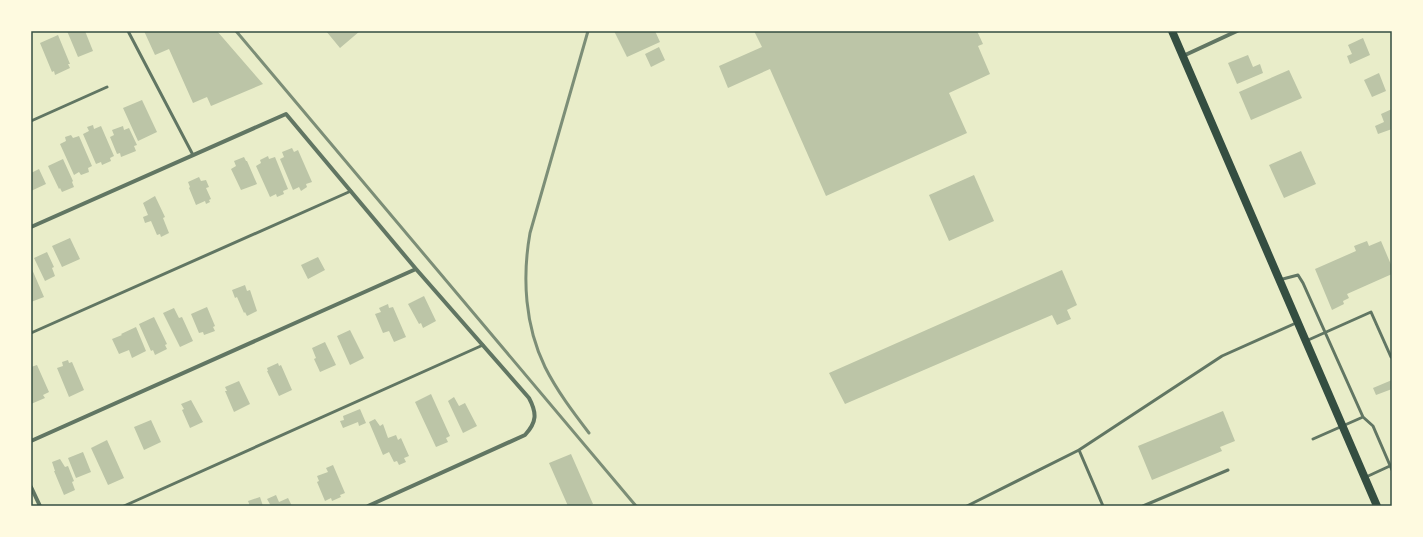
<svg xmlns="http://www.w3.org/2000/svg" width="1423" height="537" font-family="Jost,sans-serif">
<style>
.building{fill:#bcc5a7}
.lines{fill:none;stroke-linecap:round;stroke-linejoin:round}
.service{stroke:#617663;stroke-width:3}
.minor{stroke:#617663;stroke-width:4}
.secondary{stroke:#344e41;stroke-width:8}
.rail{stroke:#7c8e77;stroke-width:3}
.neatline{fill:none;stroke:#344e41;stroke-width:1.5}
</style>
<rect width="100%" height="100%" fill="#e9edc9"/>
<path class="building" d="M67,31H85L93,51L78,57Z
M144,31H217L263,84L211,106L207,97L193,103L169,49L155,55Z
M326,31H360L340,48Z
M614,31H655L660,42L627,57Z
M754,31H977L983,44L978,46L990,74L949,93L967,133L826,196L770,69L728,88L719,66L762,47Z
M58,35L70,64H68L70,68L55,75L54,71L52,72L40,43Z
M1363,38L1370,55L1350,64L1347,56L1352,54L1348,45Z
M659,47L665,60L651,67L645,54Z
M1248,55L1253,67L1260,64L1263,73L1237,84L1228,63Z
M1289,70L1302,98L1251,120L1239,92Z
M1379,73L1386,91L1372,97L1364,80Z
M142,100L157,132L138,141L123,108Z
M1392,109V129L1378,134L1375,126L1384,122L1381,114Z
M93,125L94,129L101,126L114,156L110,158L111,161L102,165L101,162L96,164L83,134L89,131L87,127Z
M123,126L124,130L129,128L137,145L134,146L136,151L121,157L120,153L117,154L110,137L114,135L112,130Z
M71,135L73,138L79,136L92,166L88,168L89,172L81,175L79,172L74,175L60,144L66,141L65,137Z
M292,148L294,152L298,150L312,182L306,184L307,187L301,191L299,187L293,190L280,159L284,157L282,152Z
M1301,151L1316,184L1284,198L1269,165Z
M268,156L269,159L275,157L288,189L283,191L284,194L277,197L276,194L270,197L256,166L261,163L260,160Z
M244,157L246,161H247L257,184L241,190L231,169L236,166L234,161Z
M63,159L73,181L72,182L74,187L62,192L60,188L59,189L48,166Z
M39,169L46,184L31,191V173Z
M974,175L994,221L949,241L929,195Z
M199,177L201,181L206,180L209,187L206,188L211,199L209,200L210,202L206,204L205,201L196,205L189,188L190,187L188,182Z
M155,196L165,217L163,218L169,233L161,237L160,234L157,235L151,221L145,223L143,217L148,215L143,203Z
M70,238L80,259L62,267L52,246Z
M1367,241L1369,246L1381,241L1392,267V274L1347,294L1349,298L1343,301L1344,304L1332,310L1315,269L1356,251L1354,246Z
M47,252L54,267L52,268L55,276L45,281L34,258Z
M318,257L325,270L308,279L301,265Z
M31,267L44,297L31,302Z
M1062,270L1077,305L1067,310L1071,319L1057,325L1052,315L845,404L829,373Z
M245,285L247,291L250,290L257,311L247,316L245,312L244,313L237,297L235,298L232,290Z
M424,296L436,321L423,328L421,323L419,324L408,304Z
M388,304L389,308L393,307L406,337L394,342L389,331L383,333L375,314L381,312L379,308Z
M207,307L215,326L213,327L215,331L204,335L203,332L199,333L191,314Z
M174,308L179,318L182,317L193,341L180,347L163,313Z
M154,317L167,344L165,345L167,349L155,355L153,350L151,351L139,324Z
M136,327L146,351L132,358L129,350L119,354L112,339L122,335L121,334Z
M350,330L364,358L350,365L337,336Z
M325,342L336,365L320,372L314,359L316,358L312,348Z
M68,360L69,363L72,362L84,390L69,397L57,368L63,366L62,362Z
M278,363L279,366L281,365L292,390L279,396L267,371H268L267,368Z
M37,365L49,392L43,395L45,398L31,404V367Z
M1392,380V389L1376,395L1373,388Z
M239,381L250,404L234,412L225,391H227L225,387Z
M431,394L450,436L446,438L448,442L436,447L415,402Z
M454,397L459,406L465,403L477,426L463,433L448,401Z
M191,400L203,422L190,428L182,410L184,409L181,404Z
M360,409L366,423L359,426L358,422L343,428L340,421L344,420L343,416Z
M1223,411L1235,441L1220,447L1222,451L1152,480L1138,446Z
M375,419L380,426L383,424L388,438L396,435L398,440L401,438L409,456L404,458L406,462L399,465L397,461L394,462L389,452L383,455L369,422Z
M151,420L161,442L144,450L134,427Z
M107,440L124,478L108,485L91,448Z
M83,452L91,472L76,478L68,458Z
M571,454L593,504L587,506H568L549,463Z
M60,459L65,467L68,466L74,481L72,482L75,490L64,495L54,471H55L52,462Z
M333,465L345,493L340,495L341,497L332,501L331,498L325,501L317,482L319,481L317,476L328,472L326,468Z
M276,495L279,502L288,498L292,506H271L267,499Z
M260,497L263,506H250L248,501Z"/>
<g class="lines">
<path class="service" d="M128,31L193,155
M31,121L107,87
M1279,280L1298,275L1303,283L1363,417L1313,439
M31,333L351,191
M1306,341L1371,312L1391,357
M1363,417L1373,426L1392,470
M1366,477L1392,465
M124,506L483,345
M967,506L1079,450
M1103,506L1079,450L1222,356L1296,323
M1143,506L1228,470"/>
<path class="minor" d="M1183,56L1237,31
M31,227L286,114L416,269L529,398C537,413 537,422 525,435L368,506
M31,441L416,269
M31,487L40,506"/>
<path class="secondary" d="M1172,31L1377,506"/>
<path class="rail" d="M236,31L636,506
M588,31L530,233C522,278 525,326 545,367C557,391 573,412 589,433"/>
</g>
<rect width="1423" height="537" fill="none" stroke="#fefae0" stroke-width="64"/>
<rect x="32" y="32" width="1359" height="473" class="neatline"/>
</svg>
